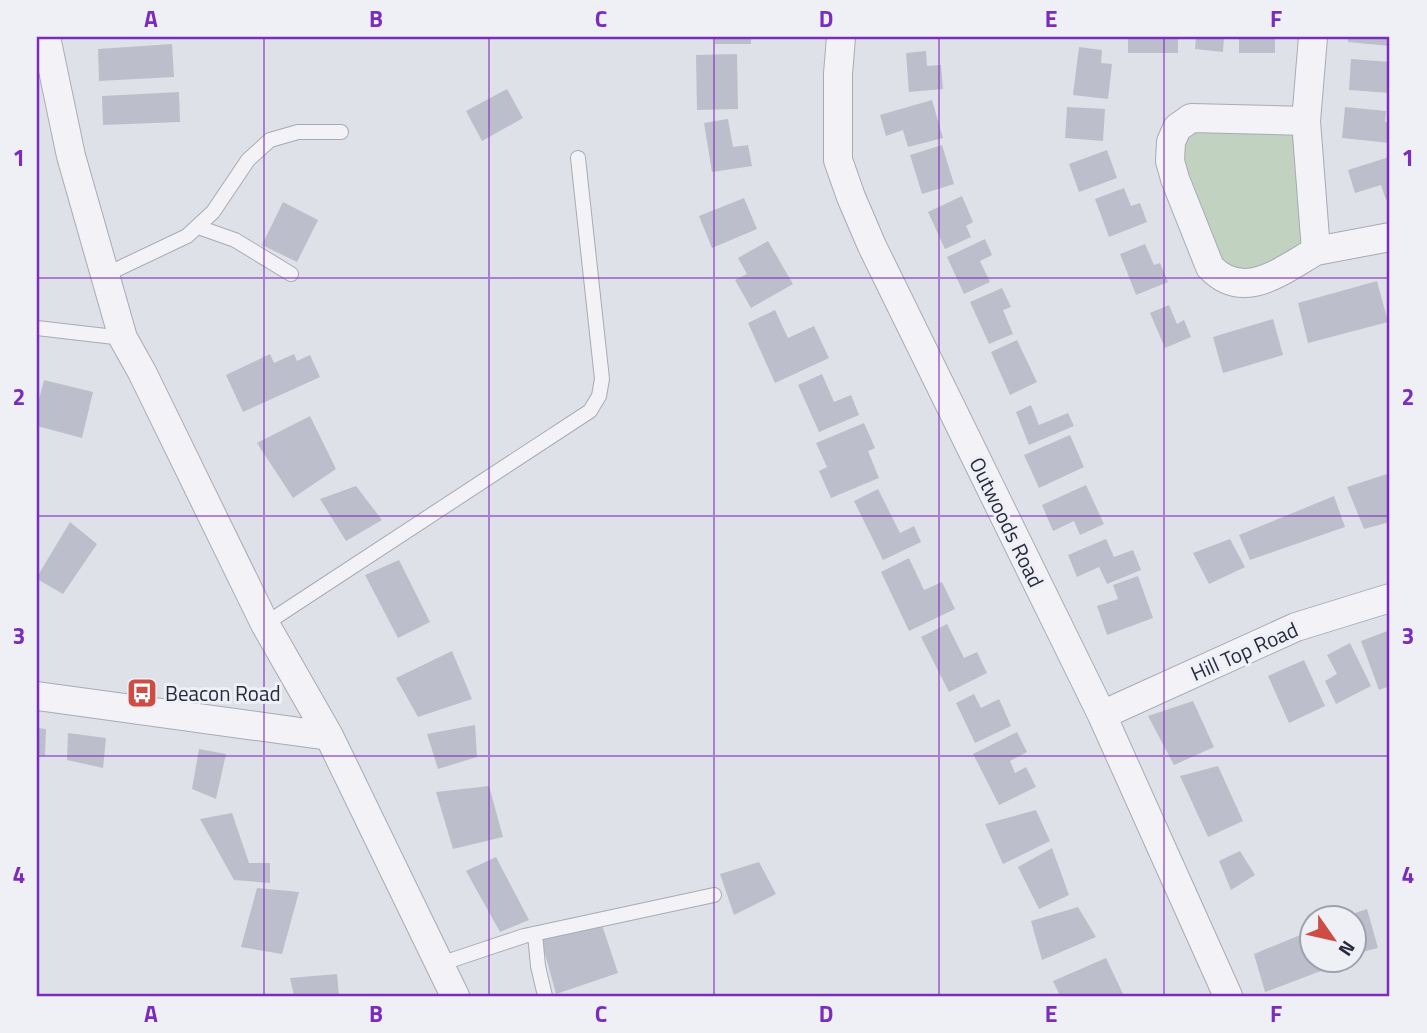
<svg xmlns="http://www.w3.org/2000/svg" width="1427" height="1033" font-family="'Titillium Web',sans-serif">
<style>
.green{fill:#c1d2c0}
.building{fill:#bcbfcb}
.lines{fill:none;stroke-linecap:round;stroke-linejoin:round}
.lane-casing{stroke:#a8aab5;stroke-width:16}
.street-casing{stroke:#a8aab5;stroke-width:30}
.lane{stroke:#f2f2f7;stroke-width:14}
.street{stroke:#f2f2f7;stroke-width:28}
.grid{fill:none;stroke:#7b2cbf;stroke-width:2;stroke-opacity:0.55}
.labels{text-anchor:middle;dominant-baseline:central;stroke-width:6;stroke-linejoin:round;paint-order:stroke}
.street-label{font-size:21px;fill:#282b3f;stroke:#eef0f6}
.poi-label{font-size:21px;fill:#282b3f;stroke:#eef0f6;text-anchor:start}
.neatline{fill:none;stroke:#7b2cbf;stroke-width:2.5}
.grid-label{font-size:23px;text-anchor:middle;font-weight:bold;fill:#7b2cbf}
</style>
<rect width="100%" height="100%" fill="#dfe1e8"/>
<path class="green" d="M1306,121L1316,251L1231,282L1171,142L1177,128Z"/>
<path class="building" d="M715,37H751V44H715Z
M1128,37H1178V53H1128Z
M1196,37H1224L1223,52L1195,49Z
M1239,37H1275V53H1239Z
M1348,37H1390V46L1348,42Z
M172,44L174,77L99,81L98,49Z
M1079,47L1102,50L1101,63L1112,64L1108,99L1073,95Z
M926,51L927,66L941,65L943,89L909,92L906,53Z
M737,54L738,109L697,110L696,55Z
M1351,59L1390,62V93L1349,90Z
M507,89L523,118L482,141L466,111Z
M179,92L180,122L103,125L102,96Z
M932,100L943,138L908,147L903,130L886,136L880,115Z
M1067,107L1105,109L1103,141L1065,138Z
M1345,107L1386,111L1385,122H1390V143L1342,138Z
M728,119L733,147L748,145L752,166L712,172L704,123Z
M942,145L954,184L922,194L910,155Z
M1107,150L1117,178L1079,192L1069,164Z
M1389,157L1390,162V199L1386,200L1381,185L1355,193L1348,170Z
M1124,188L1131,206L1140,203L1147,222L1109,237L1095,199Z
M962,196L973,222L966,226L971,237L945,249L928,212Z
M744,198L757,229L712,248L699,216Z
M283,202L318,220L297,262L262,245Z
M985,239L992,255L980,261L990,282L964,294L947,257Z
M768,241L793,284L751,308L735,280L747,274L738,258Z
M1145,244L1154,265L1160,263L1168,282L1136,295L1120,254Z
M1377,281L1388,322L1308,343L1298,303Z
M1002,288L1011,307L1003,310L1013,334L989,344L970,302Z
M1169,305L1177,324L1184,320L1191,337L1165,348L1150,313Z
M775,310L788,338L814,326L829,358L775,383L748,323Z
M1273,319L1283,355L1223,373L1213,337Z
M1017,340L1037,382L1010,395L991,352Z
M270,354L274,363L294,354L297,361L310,355L320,377L243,412L226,375Z
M822,374L834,402L851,395L859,415L819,432L798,385Z
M44,380L93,392L82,438L37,426V407Z
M1031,405L1039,425L1068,413L1074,426L1029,445L1016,412Z
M310,416L336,469L293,498L257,443Z
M864,423L875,448L868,451L879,478L831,498L819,471L827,467L816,443Z
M1070,435L1084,467L1039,488L1024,455Z
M1390,473V522L1364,529L1347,487Z
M1086,485L1104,524L1080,535L1074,521L1053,531L1042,505Z
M356,486L382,520L346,541L320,499Z
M878,489L900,533L914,526L921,542L883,560L854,501Z
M1334,496L1345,527L1250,560L1239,535Z
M70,522L97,544L63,594L37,579V577Z
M1106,539L1114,557L1133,550L1141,570L1107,584L1099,567L1077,577L1068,555Z
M1230,539L1245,567L1209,584L1193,553Z
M909,558L924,590L942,582L955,609L909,631L881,572Z
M399,560L430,622L398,638L365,575Z
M1138,576L1153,618L1107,635L1097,606L1118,599L1113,585Z
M947,624L964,658L977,652L987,673L949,692L921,637Z
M1390,630V686L1379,690L1361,641Z
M1350,643L1371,686L1336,704L1325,681L1337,674L1327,655Z
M452,651L472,699L418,717L396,678Z
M1304,660L1325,706L1289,723L1268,676Z
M974,694L981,708L999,699L1011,726L975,743L956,703Z
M1193,701L1214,747L1174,765L1148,716Z
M475,725L477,757L438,769L427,734Z
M37,728L46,729L45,756L37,755Z
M1017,732L1027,752L1010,761L1015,773L1026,767L1036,787L999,805L973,754Z
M68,733L106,738L103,768L67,760Z
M199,749L226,754L216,799L192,789Z
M1218,766L1243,821L1208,837L1180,776Z
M489,786L503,837L453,849L436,792Z
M1036,810L1050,841L1003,864L985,824Z
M232,813L249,863H270V883L234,880L200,819Z
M1052,848L1069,895L1039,909L1018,867Z
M1240,851L1255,875L1231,890L1219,861Z
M496,857L529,920L500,932L466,871Z
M759,862L776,894L734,915L720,874Z
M257,888L299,892L282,954L241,947Z
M1078,907L1096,937L1042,960L1031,921Z
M1367,909L1378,948L1354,954V918L1343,917Z
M602,925L618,973L556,994L541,939Z
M1305,933L1312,948V960H1316L1321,971L1265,992L1254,954Z
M1106,958L1124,996H1060L1053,981Z
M337,974L339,996H294L290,978Z"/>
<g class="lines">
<g class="lane-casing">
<path id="lane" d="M198,227L235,240L291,274
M105,275L187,236L213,212L248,160L270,140L298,132H341
M37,328L123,338
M265,624L590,411L599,396L602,379L578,158
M535,934L538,966L545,996
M440,964L524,936L714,895"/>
</g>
<g class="street-casing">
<path id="street" d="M46,37L71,156L123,338L142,372L265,624L329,736L455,996
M841,37L838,74V160L851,197L872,246L1102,715L1228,996
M1313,37L1306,121L1316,251L1390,237
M1306,121L1191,118L1177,128L1171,142L1170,161L1175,179L1210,267C1244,303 1282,270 1316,251
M37,696L329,736
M1102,715L1296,627L1390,598"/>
</g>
<use href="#lane" class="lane"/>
<use href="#street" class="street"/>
</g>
<path class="grid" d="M264,37V996M489,37V996M714,37V996M939,37V996M1164,37V996M37,278H1390M37,516H1390M37,756H1390"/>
<defs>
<g id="bus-square" transform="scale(1.575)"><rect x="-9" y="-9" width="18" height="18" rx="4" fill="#cd4d44" stroke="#eef0f6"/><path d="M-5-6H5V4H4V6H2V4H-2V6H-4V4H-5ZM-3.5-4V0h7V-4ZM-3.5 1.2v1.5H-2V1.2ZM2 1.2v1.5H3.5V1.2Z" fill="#fff"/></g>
</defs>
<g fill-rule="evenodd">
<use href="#bus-square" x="142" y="693"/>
</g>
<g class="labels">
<g class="street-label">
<text transform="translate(1007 522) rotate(64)">Outwoods Road</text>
<text transform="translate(1244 651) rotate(-24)">Hill Top Road</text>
</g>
<g class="poi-label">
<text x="165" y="693">Beacon Road</text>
</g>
</g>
<rect width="1427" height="1033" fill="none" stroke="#eef0f6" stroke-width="77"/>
<g transform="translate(1333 939) rotate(124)"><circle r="33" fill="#eef0f6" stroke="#9fa1ad" stroke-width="2"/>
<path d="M0-5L12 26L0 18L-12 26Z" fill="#cd4d44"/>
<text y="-10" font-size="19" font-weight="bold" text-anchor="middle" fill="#282b3f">N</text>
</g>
<rect x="38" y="38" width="1350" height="957" class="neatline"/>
<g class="grid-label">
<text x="151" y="27">A</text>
<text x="376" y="27">B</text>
<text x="601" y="27">C</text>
<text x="826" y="27">D</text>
<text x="1051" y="27">E</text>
<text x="1276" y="27">F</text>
<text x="19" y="166">1</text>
<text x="1408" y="166">1</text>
<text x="19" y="405">2</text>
<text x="1408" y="405">2</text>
<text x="19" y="644">3</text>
<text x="1408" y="644">3</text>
<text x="19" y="883">4</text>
<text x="1408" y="883">4</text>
<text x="151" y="1022">A</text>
<text x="376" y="1022">B</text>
<text x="601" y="1022">C</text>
<text x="826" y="1022">D</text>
<text x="1051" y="1022">E</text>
<text x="1276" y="1022">F</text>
</g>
</svg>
